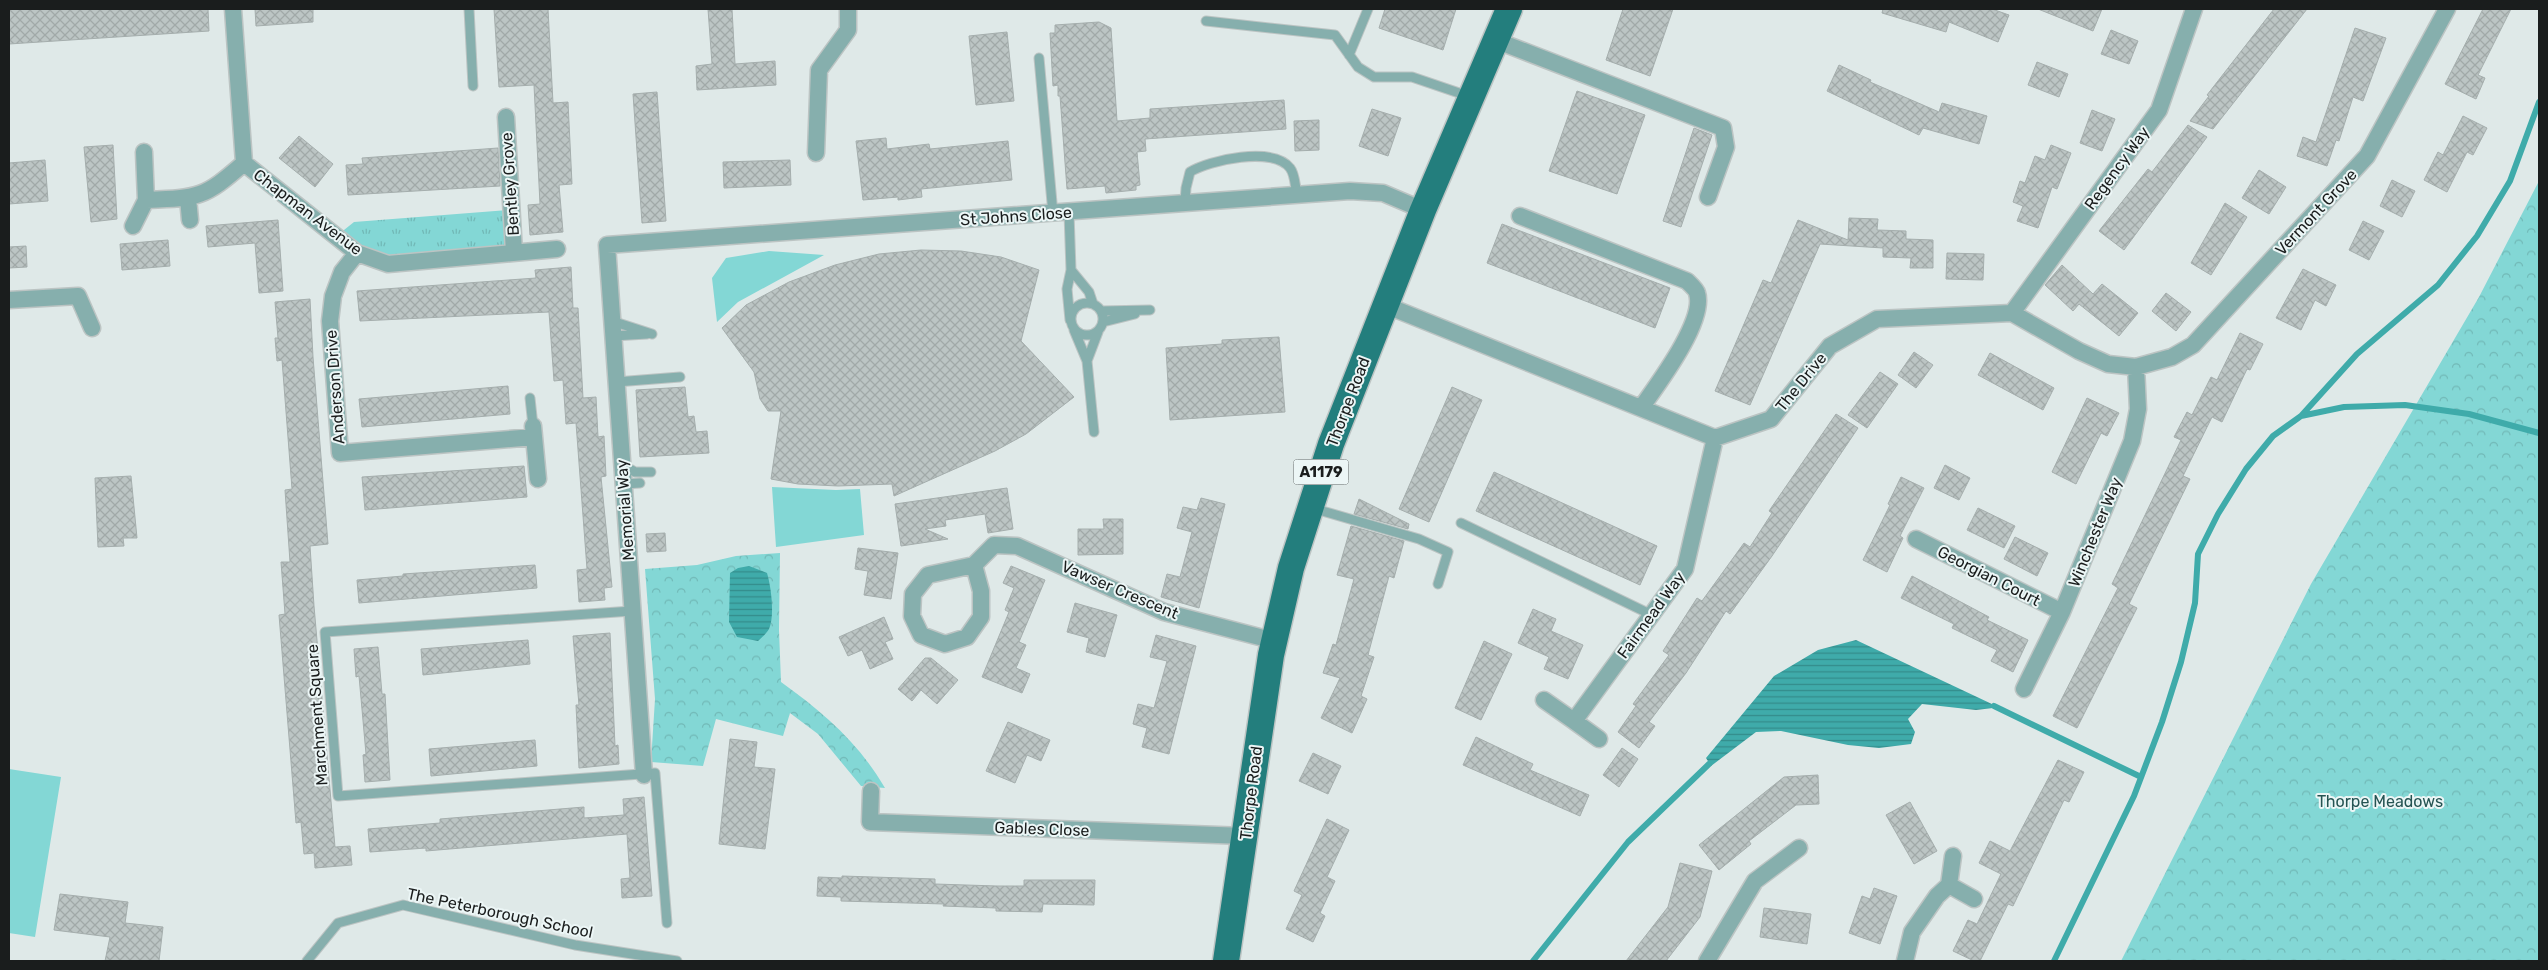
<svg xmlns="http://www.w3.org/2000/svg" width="2548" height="970" font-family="Rubik,sans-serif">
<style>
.grass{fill:url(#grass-tufts)}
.forest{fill:url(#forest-crowns)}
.garden{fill:#83d7d5}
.water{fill:url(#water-rules)}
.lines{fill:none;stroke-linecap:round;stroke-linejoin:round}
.stream{stroke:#3fabaa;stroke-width:6}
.building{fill:url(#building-cross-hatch);stroke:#a5aead}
.lane-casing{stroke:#bcc4c3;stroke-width:11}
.street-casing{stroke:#bcc4c3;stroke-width:19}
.primary-casing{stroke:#bcc4c3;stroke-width:29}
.lane{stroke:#86afad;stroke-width:9}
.street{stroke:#86afad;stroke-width:16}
.primary{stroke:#237e7d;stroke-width:26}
.labels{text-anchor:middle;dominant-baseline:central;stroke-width:4;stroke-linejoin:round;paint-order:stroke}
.shield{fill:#ecf6f6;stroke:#595e5e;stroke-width:1}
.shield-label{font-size:15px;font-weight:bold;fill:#1a1d1d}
.street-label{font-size:16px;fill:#1a1d1d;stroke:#ecf6f6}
.park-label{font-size:16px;fill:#255453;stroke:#ecf6f6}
</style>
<defs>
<pattern id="grass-tufts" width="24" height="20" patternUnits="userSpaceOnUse" patternTransform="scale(1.25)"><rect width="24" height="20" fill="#83d7d5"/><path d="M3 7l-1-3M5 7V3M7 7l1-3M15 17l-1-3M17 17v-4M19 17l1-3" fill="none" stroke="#71b8b6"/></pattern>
<pattern id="forest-crowns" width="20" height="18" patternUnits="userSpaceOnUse" patternTransform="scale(1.25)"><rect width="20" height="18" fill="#83d7d5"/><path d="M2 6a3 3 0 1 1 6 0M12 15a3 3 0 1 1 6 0" fill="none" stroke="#71b8b6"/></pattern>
<pattern id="water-rules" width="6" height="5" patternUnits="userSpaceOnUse" patternTransform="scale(1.25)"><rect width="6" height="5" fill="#3fabaa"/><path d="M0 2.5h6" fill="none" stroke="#348b8a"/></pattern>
<pattern id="building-cross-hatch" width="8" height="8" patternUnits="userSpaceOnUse" patternTransform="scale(1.25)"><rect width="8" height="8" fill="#bcc5c4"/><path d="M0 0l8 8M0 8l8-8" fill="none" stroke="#a1a9a8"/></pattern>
</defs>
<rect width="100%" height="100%" fill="#dfe9e8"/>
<path class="grass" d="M508,210L510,248L389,260L358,248L339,234L354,222Z"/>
<path class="forest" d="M2539,181V961H2121L2311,584L2479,297Z
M780,553L779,630L781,682C824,713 858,742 885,788L861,786L818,734L790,713L783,736L716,719L703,766L651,762L655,699L645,569L697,565L736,556Z"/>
<path class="garden" d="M769,251L824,255L738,302L717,322L712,278L726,258Z
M772,487L836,490L860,489L864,535L776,547Z
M9,769L61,777L35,937L9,933Z"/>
<path class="water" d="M749,566L767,573C771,586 775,616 769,629C767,633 762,637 758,641L737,637L729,622L730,573L738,568Z
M1856,640L1994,705L1993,708L1976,710L1922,704L1908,719L1915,732L1911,744L1879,748L1848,745L1781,731L1756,732L1711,766L1706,758L1774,676L1818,650Z"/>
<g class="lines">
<path class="stream" d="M2301,416L2357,354L2438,285L2477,236L2510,181L2539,102
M1994,706L2141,777
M1533,961L1628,842L1709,764
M2054,961L2134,796L2162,722L2181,662L2195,603L2198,554L2218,514L2246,469L2273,436L2301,416L2344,407L2405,405L2469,414L2539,433"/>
</g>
<path class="building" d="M9,9H208L209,31L9,44Z
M255,9H313V22L256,26Z
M494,9H548L553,103L568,102L572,184L559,185L563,232L530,235L528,205L540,204L534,85L499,87Z
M708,9H732L735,64L775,61L776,85L697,90L696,66L712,64Z
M1385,9H1456L1443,50L1379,28Z
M1623,9H1673L1650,76L1606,60Z
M1883,9H1992L2009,15L1998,42L1949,22L1946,32L1882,13Z
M2038,9H2102L2093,31Z
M2274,9H2307L2213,129L2190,121L2209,96L2207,95Z
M2483,9H2511L2478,75L2485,78L2476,99L2445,84Z
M1099,22L1111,28L1117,121L1150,118V109L1284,100L1286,129L1145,139L1146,151L1137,152L1140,185L1136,186V190L1106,193L1105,186L1067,189L1060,96H1058V85L1053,86L1050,33H1055V25Z
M2355,28L2386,38L2363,101L2353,97L2339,141L2336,140L2327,166L2297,156L2303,137L2316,142Z
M2111,30L2138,41L2129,64L2101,54Z
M1007,32L1014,101L976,105L969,36Z
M2037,62L2068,74L2059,97L2028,85Z
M1839,65L1871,80L1870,82L1939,112L1942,103L1987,116L1979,144L1923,128L1919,135L1827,91Z
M1577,91L1645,115L1617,194L1549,171Z
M657,92L666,221L642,223L633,94Z
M1372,109L1401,118L1388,156L1359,146Z
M2092,110L2115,119L2102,151L2080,143Z
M2463,116L2487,128L2473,155L2467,152L2447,192L2424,180L2438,152L2443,155Z
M1319,120V150L1295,151L1294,121Z
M2188,125L2207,137L2124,250L2099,231L2148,169L2152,172Z
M1694,128L1712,135L1681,227L1663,221Z
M299,136L333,164L315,187L279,158Z
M886,138L887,149L929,144L930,149L1008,141L1012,180L921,189L922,197L898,200V197L863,200L856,141Z
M113,145L117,219L91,222L84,147Z
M2051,145L2071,153L2057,189L2052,187L2038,228L2017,221L2023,206L2013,202L2020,181L2025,183L2035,156L2045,160Z
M498,148L500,186L348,195L346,165L363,164L362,158Z
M45,160L48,201L9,204V163Z
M790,160L791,185L724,188L723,162Z
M2259,170L2286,187L2269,214L2242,198Z
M2392,180L2415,191L2402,217L2380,206Z
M2225,203L2247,217L2211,275L2191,263Z
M1849,218L1878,219L1877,230L1906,231V239L1933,240V268H1910L1911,258L1883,257V248L1820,244L1750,405L1715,391L1763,280L1771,283L1798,220L1848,240Z
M278,220L283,291L259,293L255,243L208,247L206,226Z
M2363,221L2384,231L2369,260L2349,250Z
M1502,224L1670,288L1655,328L1487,263Z
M168,240L170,266L122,270L120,244Z
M26,246L27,267L9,268V247Z
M921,250L961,251L1001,257L1039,270L1021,341L1074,397L1026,434L995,451L894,496L892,484L838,486L798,484L771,479L781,411H768L760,399L754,372L722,328L746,305L789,282L835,265L879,254Z
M1947,253L1984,254L1983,280L1946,279Z
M2062,265L2093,294L2102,284L2138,313L2119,336L2079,304L2073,311L2045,285Z
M571,267L573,308H578L583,398L596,397L598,437L604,436L606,476L601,477L612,587L604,588L605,600L579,602L577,570L587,569L576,423L566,424L563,380L554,381L549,312L360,321L357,291L536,278L535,270Z
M2303,269L2336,285L2326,306L2315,300L2301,330L2276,318Z
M2166,293L2191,312L2176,331L2152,311Z
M310,299L313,357L328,544L310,546L314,606L335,847L350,846L352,865L315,868L314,853L304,854L301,822L296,823L279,615L285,614L281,562H290L285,490L292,489L282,360L277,361L275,338H278L275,302Z
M2240,333L2263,344L2250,370L2247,369L2222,422L2212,417L2183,476L2190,479L2129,604L2137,608L2077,728L2053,716L2118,588L2112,584L2181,440L2174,437L2187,412L2192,415L2211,377L2217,380Z
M1279,337L1285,412L1170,420L1166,348L1222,344V340Z
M1914,352L1933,365L1916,388L1898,375Z
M1990,353L2054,388L2043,410L1978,375Z
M1880,372L1898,384L1867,428L1848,415Z
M508,386L510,414L362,427L359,399Z
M685,387L688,417L694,416L696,432L707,431L709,453L640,457L636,390Z
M1452,387L1482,400L1429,522L1399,509Z
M2087,398L2119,413L2107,436L2101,433L2076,484L2052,472Z
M1836,414L1858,428L1772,556L1730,614L1726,611L1686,673L1649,722L1655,726L1639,748L1618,732L1636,706L1633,704L1669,655L1663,651L1697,598L1702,601L1744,543L1750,547L1772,513L1769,511Z
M1945,465L1970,478L1959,500L1934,488Z
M524,466L527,497L365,510L362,477Z
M1494,472L1657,546L1640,585L1476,511Z
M131,476L137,538H123L124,546L98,547L95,478Z
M1901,477L1924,488L1900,536L1903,538L1887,572L1863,560L1890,505L1888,504Z
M1007,488L1013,529L988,533L985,514L945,520L946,526L925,529L948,539L901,546L895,504Z
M1201,498L1225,504L1199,608L1161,597L1167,574L1180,577L1192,532L1177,528L1183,507L1197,510Z
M1359,499L1409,524L1408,529L1354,514Z
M1978,508L2015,526L2004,548L1967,530Z
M1103,519H1123V554L1078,555V529H1104Z
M1351,526L1404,541L1394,578L1389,576L1368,655L1374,657L1361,696L1367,699L1352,733L1321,718L1340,678L1323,673L1333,644L1336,645L1354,579L1337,575Z
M665,533L666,551L647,552L646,534Z
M2015,537L2048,553L2037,576L2004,559Z
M858,548L898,553L891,599L864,595L868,571L855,569Z
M535,565L537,588L359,603L357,580L403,576V574Z
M1011,566L1045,580L1019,642L1026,645L1016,668L1030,674L1022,693L982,677L1009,612L1005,610L1014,588L1003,583Z
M1912,576L1989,617L1987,620L2028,640L2013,672L1991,661L1997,650L1952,628L1954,624L1901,598Z
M1075,603L1117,615L1105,657L1086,652L1089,638L1067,632Z
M1533,609L1556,619L1551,631L1583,645L1568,679L1544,669L1549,657L1518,643Z
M884,617L893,639L885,642L893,659L870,669L862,650L848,656L839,637Z
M610,633L615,746L618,745L619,764L579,768L576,705H579L573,636Z
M1156,635L1196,646L1169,754L1142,747L1147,728L1133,724L1138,704L1154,708L1167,661L1150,657Z
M528,640L530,664L423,675L421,649Z
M1484,641L1512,654L1481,720L1455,708Z
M378,647L382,694H385L390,780L365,782L363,755L366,754L359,676L356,677L354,649Z
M925,658H931L958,680L937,704L921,690L912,701L898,689Z
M1008,722L1050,740L1041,761L1027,755L1015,783L986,771Z
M1476,737L1533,764L1530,770L1589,795L1580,816L1463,765Z
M730,739L757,742L754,767L775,769L765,849L719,844Z
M535,740L537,766L431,776L429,749Z
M1622,748L1638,759L1619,787L1603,775Z
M1313,753L1341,766L1328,794L1299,781Z
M2058,760L2084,772L2069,802L2064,800L2013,906L2008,904L1980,961H1974L1953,951L1968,920L1977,924L2001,874L1979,863L1990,841L2010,851Z
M1818,775L1819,804L1796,805L1749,841L1751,844L1719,870L1699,845L1784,777Z
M644,797L652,896L622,898L621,879L630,878L627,834L426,851V848L370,852L368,829L440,823V819L584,807V818L624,815L623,799Z
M1910,802L1937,851L1914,864L1886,815Z
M1327,819L1349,830L1327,877L1335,881L1320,913L1325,916L1313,942L1286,929L1302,895L1294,891Z
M1680,863L1712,871L1700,917L1666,961H1626L1668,907Z
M842,876L935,879V884L997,886H1024V880H1095L1094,905L1043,904L1042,912L996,911V908L943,906L944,904L841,901V897L817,896L818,877L842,878Z
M1874,888L1897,896L1880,944L1849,933L1862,896L1870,899Z
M60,894L128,902L125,923L163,927L159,961H105L110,937L54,930Z
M1764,908L1811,914L1807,944L1760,937Z"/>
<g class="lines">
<g class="lane-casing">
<path id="lane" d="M469,9L473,86
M1206,21L1335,35L1358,67L1374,77H1412L1468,96
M1349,55L1368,9
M1039,58L1053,214
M1185,203L1186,188L1190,172C1209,160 1273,146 1290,168C1295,174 1295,186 1297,194
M1069,213L1071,270L1067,289L1070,320
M1071,270L1089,292L1093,304
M1071 319a16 16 0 1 1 32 0a16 16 0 1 1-32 0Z
M1101,311L1150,310
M612,319L618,323L652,334
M1103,322L1135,314
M1074,330L1087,361
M613,336L647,334
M616,382L680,377
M530,398L533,426
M1094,432L1087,361L1098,332
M623,465L635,472H651
M624,484L640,483
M1312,508L1419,539L1448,552L1438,584
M1461,523L1652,615
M632,611L325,632L338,796L655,773L667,923
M307,961L338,923L403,905L575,945L677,961"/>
</g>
<g class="street-casing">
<path id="street" d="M233,9L244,163L357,253L388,264L557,249
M1495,40L1723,128L1726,147L1708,197
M506,117L514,252
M816,153L819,70L848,30V9
M188,198L190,220
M146,200C199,198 204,198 244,163
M1520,216L1687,281C1690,284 1696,289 1697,293C1706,321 1657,385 1641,408
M133,226L146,200L144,152
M357,253L342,272L333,296L330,321L340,453L534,437
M9,300L78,296L92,328
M1385,305L1715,438L1771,419L1830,346L1877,319L2012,313L2079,351L2108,364L2136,367L2172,357L2193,345L2367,156L2447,9
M2012,313L2159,110L2194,9
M533,426L538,479
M1916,539L2062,612
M974,565L981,591V617L967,637L945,644L921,635L912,616L913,594L928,575L974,565L994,545L1017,546L1164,612L1275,641
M2024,689L2062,612L2132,441L2138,409L2136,367
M1544,700L1574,721L1685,569L1715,438
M1574,721L1599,739
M644,775L607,245L1350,191L1383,193L1423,210
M871,791L870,822L1245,836
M1949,885L1974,899
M1707,961L1755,881L1799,848
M1905,961L1912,932L1937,896L1949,885L1953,856"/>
</g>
<g class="primary-casing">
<path id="primary" d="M1226,961L1271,655L1291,568L1331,444L1423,210L1509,9"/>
</g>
<use href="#lane" class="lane"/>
<use href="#street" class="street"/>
<use href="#primary" class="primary"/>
</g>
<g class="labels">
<rect class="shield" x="1293.5" y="459.5" width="55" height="25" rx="4"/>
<g class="shield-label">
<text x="1321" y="472">A1179</text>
</g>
<g class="street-label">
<text transform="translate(2117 168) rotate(-54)">Regency Way</text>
<text transform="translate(510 184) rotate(-94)">Bentley Grove</text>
<text transform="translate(308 212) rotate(37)">Chapman Avenue</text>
<text transform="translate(2316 212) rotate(-47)">Vermont Grove</text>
<text transform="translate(1016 216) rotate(-4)">St Johns Close</text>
<text transform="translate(1801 382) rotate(-51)">The Drive</text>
<text transform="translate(335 387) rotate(-94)">Anderson Drive</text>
<text transform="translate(1348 402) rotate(-69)">Thorpe Road</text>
<text transform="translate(625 510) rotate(-94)">Memorial Way</text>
<text transform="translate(2095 532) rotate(-68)">Winchester Way</text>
<text transform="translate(1989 576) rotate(27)">Georgian Court</text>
<text transform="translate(1120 590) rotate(23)">Vawser Crescent</text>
<text transform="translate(1651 615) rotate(-54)">Fairmead Way</text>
<text transform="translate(317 715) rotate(-94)">Marchment Square</text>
<text transform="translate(1251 793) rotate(-83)">Thorpe Road</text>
<text transform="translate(1042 829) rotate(2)">Gables Close</text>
<text transform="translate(500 913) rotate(12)">The Peterborough School</text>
</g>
<g class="park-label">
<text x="2380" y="801">Thorpe Meadows</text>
</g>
</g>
<rect width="2548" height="970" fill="none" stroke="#1a1d1d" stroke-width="20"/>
</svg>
